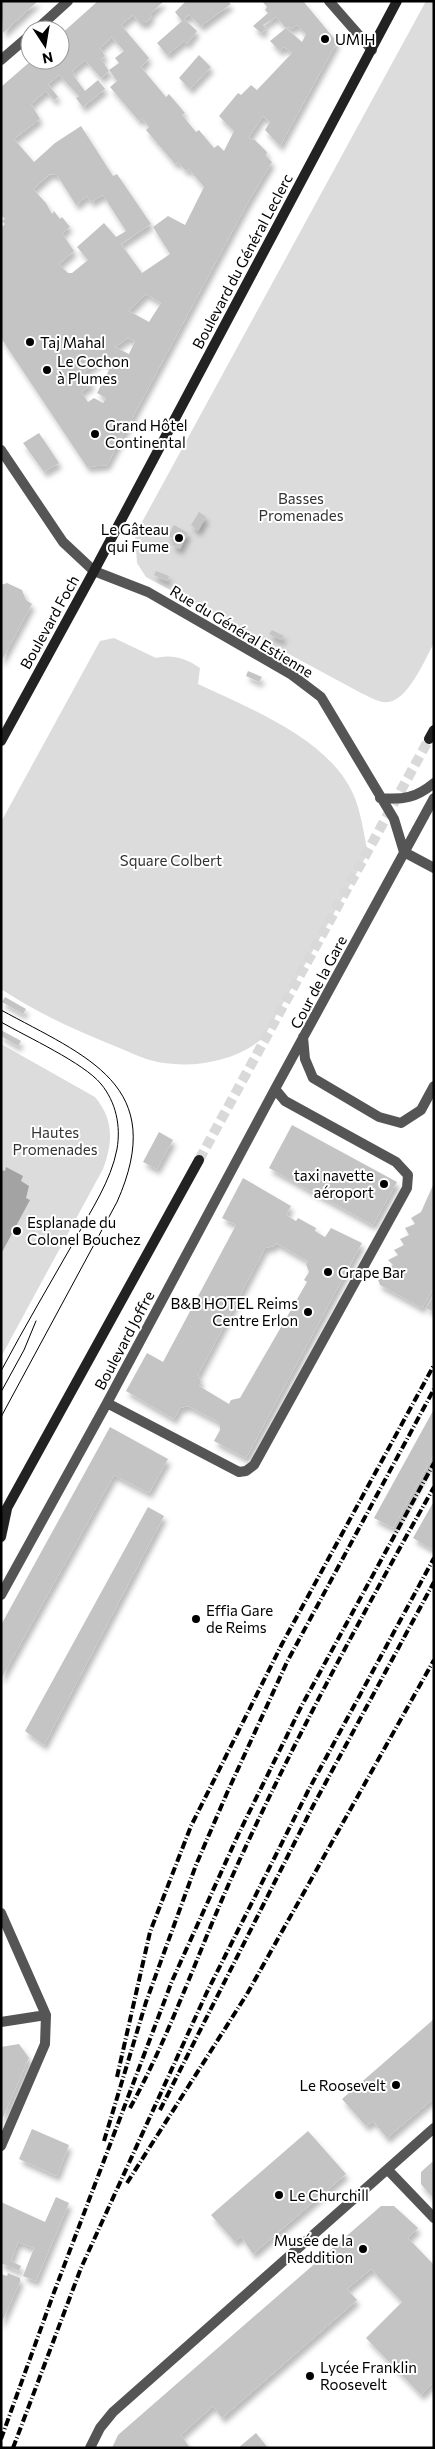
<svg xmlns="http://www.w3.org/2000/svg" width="435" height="2449" font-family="Commissioner,sans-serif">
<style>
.green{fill:#dcdcdc}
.water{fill:#a3a3a3}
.building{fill:#c4c4c4;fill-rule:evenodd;filter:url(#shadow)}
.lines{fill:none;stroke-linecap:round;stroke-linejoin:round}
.secondary-tunnel{stroke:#d9d9d9;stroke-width:10;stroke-dasharray:10 5;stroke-linecap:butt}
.pedestrian{stroke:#555;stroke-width:10}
.minor{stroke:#555;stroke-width:10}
.tertiary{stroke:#555;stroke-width:10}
.secondary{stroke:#222;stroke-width:10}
.tram{stroke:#000;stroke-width:1}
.rail{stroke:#000;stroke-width:4;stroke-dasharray:8 2.5 1 2.5;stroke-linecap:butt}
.poi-dot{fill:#000;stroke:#fff;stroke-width:2}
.labels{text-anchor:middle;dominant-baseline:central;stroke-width:4;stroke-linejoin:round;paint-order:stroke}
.poi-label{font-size:15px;fill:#000;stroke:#fff;text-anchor:start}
.street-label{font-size:15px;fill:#000;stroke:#fff}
.park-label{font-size:15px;fill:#333;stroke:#fff}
</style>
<defs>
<filter id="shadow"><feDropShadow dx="3" dy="5.5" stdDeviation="2.5" flood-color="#0004"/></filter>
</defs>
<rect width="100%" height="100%" fill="#fff"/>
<path class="green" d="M426,1H434V643C424,661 406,706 383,702C376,701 368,696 361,693L146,577L137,563L135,535Z
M114,638L156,658C172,654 186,658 200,668L198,684C251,709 335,741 356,801C362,818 364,836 368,853L264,1037C239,1060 197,1068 164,1063C147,1061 132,1053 117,1047C77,1031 37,1013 1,989V822L100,641Z
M1,1044L95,1097C114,1120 113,1142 103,1169L1,1357Z"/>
<path class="water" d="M6,1167L23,1176L21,1181L29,1186L26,1198L30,1200L1,1254V1170L5,1171Z"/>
<path class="building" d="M1,1H38L3,33Z
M98,1H164L150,14L152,16L146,23H140L133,15L121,25L149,58L141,67L166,97L169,94L185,113L182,115L196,132L199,130L214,148L218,145L224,151L234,131L219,116L238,93L241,95L251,85L257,90L292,53L284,47L280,51L270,41L286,28L302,42L306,34L297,25L291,29L289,27L286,28L276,17L263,25L266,29L261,33L253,26L268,13L265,10L267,7L262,1H303L337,42L280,146L265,130L270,122L263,116L249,137L251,140H255L267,152L266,156L272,162L247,204L107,465L87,467L1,338V228L5,224L2,221L5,219L1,215V87L32,60H60V35ZM112,37L124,51L115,58L119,63L109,70L117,81L110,87L139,121L142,118L149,127L146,130L175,164L178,162L186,171L189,169L204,187L185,225L168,216L153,227L170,254L142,273L121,244L151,224L117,174L113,176L81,126L55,143L34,162L14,139L40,119L31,104L46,91L54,100L58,97L48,84L59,75L79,96L76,98L83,107L105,89L98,80L85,91L73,75L75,74L72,71L85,60L101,78L109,71L101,59L105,56L100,48ZM50,174L57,175L76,205L87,196L91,202L103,195L126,231L116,237L104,223L77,247L88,260L72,273H68L59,264L74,251L62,233L70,227L62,217L60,219L54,211L52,214L46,203L33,189ZM146,294L161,303L149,322L129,311ZM128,338L135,341L129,354L115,347ZM102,360L111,366L97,393L106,398L103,403L94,398L88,402L81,392L92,384L84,372Z
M186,1H227L231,4L201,26L189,15L184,19L197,31L187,44L184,41L167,55L157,43L182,21L175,12Z
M199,55L211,67L190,89L179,78Z
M39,433L59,463L44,472L23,443Z
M199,512L206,517L198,531L191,525Z
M174,525L188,533L180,549L172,545L175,539L168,536Z
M156,571L169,576L167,581L154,575Z
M7,583L22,590L26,600L32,604L1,662V585Z
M272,630L284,636L281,640L269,634Z
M248,671L262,677L259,682L246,676Z
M5,997L26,1009L23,1014L2,1002Z
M1,1030L21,1041L18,1046L1,1036Z
M292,1125L397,1182L373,1225L269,1168Z
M159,1132L173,1140L157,1169L143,1162Z
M243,1178L291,1206L286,1215L296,1221L298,1218L316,1228L315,1231L325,1237L331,1228L362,1243L246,1458L214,1441L220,1430L219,1422L188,1406L180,1408L174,1419L126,1391L147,1353L163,1362L236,1225L222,1218ZM276,1243L308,1261L306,1264L309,1272L304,1280L307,1282L240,1398L231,1400L229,1404L199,1386L201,1382L198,1375L265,1248L274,1246Z
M434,1183V1287L422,1308L380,1285L378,1280L387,1276L383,1270L393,1265L388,1260L398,1255L394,1250L404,1245L400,1239L409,1235L405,1228L415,1224L411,1218L421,1212Z
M434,1294V1308L432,1311L426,1308Z
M434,1409V1454L393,1528L374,1518Z
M110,1427L168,1459L149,1493L114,1475L1,1679V1625Z
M434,1501V1546L432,1549L413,1538Z
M148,1507L164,1516L44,1745L25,1731Z
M434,2019V2098L387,2138L373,2121L366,2126L342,2099Z
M19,2044L29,2058L1,2122V2047Z
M32,2129L69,2145L57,2176L19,2159Z
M308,2131L346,2174L253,2254L241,2236L235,2242L211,2215Z
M432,2162L434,2164V2199L421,2184V2172Z
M56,2197L69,2203L36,2281L23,2276L34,2248L18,2242L11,2261L21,2266L19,2271L1,2263V2202L45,2222Z
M381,2206H394L418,2228L408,2238L434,2265V2382L421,2395L366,2338L402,2302L371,2269L347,2289L357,2300L222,2418L213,2406L181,2435L190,2448H112L118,2435Z
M8,2273L20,2278V2282L1,2324V2274L7,2276Z
M256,2433L268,2448H238Z"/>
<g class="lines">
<path class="secondary-tunnel" d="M199,1160L429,739"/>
<path class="pedestrian" d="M36,30L68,1
M1,60L30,35
M1,450L63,542L94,571"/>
<path class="minor" d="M329,1L372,50
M94,571L148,592L292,675L321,697L394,819L404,852
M380,798C403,800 416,798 434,783
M404,852L434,868
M303,1037L305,1059L313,1078L379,1117L401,1123L421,1110L434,1086
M107,1403L239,1472L246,1471L254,1465L407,1188L408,1175L396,1162L285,1101L275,1089
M1,1595L107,1403L275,1089L434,798
M1,1913L46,2015L45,2044L1,2146
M1,2022L46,2015
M388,2170L434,2218"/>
<path class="tertiary" d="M90,2448L100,2428L113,2412L434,2128"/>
<path class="secondary" d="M429,739L434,730
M1,741L94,571L397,1
M1,1515L7,1508L199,1160
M1,1537L7,1509"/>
<path class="tram" d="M1,1010C87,1057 169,1085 117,1202L1,1417
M1,1022C27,1037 84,1063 101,1084C116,1102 121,1126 117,1149C111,1181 91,1210 76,1238C51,1282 25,1326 1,1371
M1,1392L24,1350L36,1321"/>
<path class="rail" d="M117,2077L150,1932L191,1826L282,1644L434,1365
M130,2108C170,2035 197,1955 231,1879C291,1745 362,1615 434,1487
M160,2110L313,1806L434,1582
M104,2141L146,2002L196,1865L227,1793L287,1662L434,1389
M127,2183L247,1994L434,1660
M1,2439L53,2295L172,1981L238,1835L301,1707L434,1463
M13,2448L81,2268L207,1992L308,1791L434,1558"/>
</g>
<g class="poi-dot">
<circle cx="325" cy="39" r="5"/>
<circle cx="30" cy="342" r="5"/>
<circle cx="47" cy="370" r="5"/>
<circle cx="95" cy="434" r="5"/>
<circle cx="179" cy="538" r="5"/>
<circle cx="384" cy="1184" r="5"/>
<circle cx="17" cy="1231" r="5"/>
<circle cx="328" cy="1272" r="5"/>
<circle cx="308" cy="1312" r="5"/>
<circle cx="196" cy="1619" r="5"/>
<circle cx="396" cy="2085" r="5"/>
<circle cx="279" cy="2195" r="5"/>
<circle cx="363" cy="2249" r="5"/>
<circle cx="310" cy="2376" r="5"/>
</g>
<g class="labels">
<g class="poi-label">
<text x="335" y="39">UMIH</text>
<text x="40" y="342">Taj Mahal</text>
<text x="57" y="361">Le Cochon<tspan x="57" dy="17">à Plumes</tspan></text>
<text x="105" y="425">Grand Hôtel<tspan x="105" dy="17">Continental</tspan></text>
<text x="169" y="529" text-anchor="end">Le Gâteau<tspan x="169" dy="17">qui Fume</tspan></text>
<text x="374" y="1175" text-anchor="end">taxi navette<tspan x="374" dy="17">aéroport</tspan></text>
<text x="27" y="1222">Esplanade du<tspan x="27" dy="17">Colonel Bouchez</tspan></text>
<text x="338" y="1272">Grape Bar</text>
<text x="298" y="1303" text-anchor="end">B&amp;B HOTEL Reims<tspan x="298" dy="17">Centre Erlon</tspan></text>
<text x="206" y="1610">Effia Gare<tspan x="206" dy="17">de Reims</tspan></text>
<text x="386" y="2085" text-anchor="end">Le Roosevelt</text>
<text x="289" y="2195">Le Churchill</text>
<text x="353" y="2240" text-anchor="end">Musée de la<tspan x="353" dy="17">Reddition</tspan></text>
<text x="320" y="2367">Lycée Franklin<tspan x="320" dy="17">Roosevelt</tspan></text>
</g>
<g class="street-label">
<text transform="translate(242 261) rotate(-62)">Boulevard du Général Leclerc</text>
<text transform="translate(49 622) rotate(-61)">Boulevard Foch</text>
<text transform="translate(242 631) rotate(31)">Rue du Général Estienne</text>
<text transform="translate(318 982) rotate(-62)">Cour de la Gare</text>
<text transform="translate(124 1340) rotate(-62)">Boulevard Joffre</text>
</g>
<g class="park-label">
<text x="301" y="498">Basses<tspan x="301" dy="17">Promenades</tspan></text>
<text x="171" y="860">Square Colbert</text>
<text x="55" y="1132">Hautes<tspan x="55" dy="17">Promenades</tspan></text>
</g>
</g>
<rect width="435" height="2449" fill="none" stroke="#000000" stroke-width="5"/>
<g transform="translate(45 45) rotate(168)"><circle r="24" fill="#ffffff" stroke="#999999"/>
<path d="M0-4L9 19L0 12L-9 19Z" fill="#000000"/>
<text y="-8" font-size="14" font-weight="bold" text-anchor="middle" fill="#000000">N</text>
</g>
</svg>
